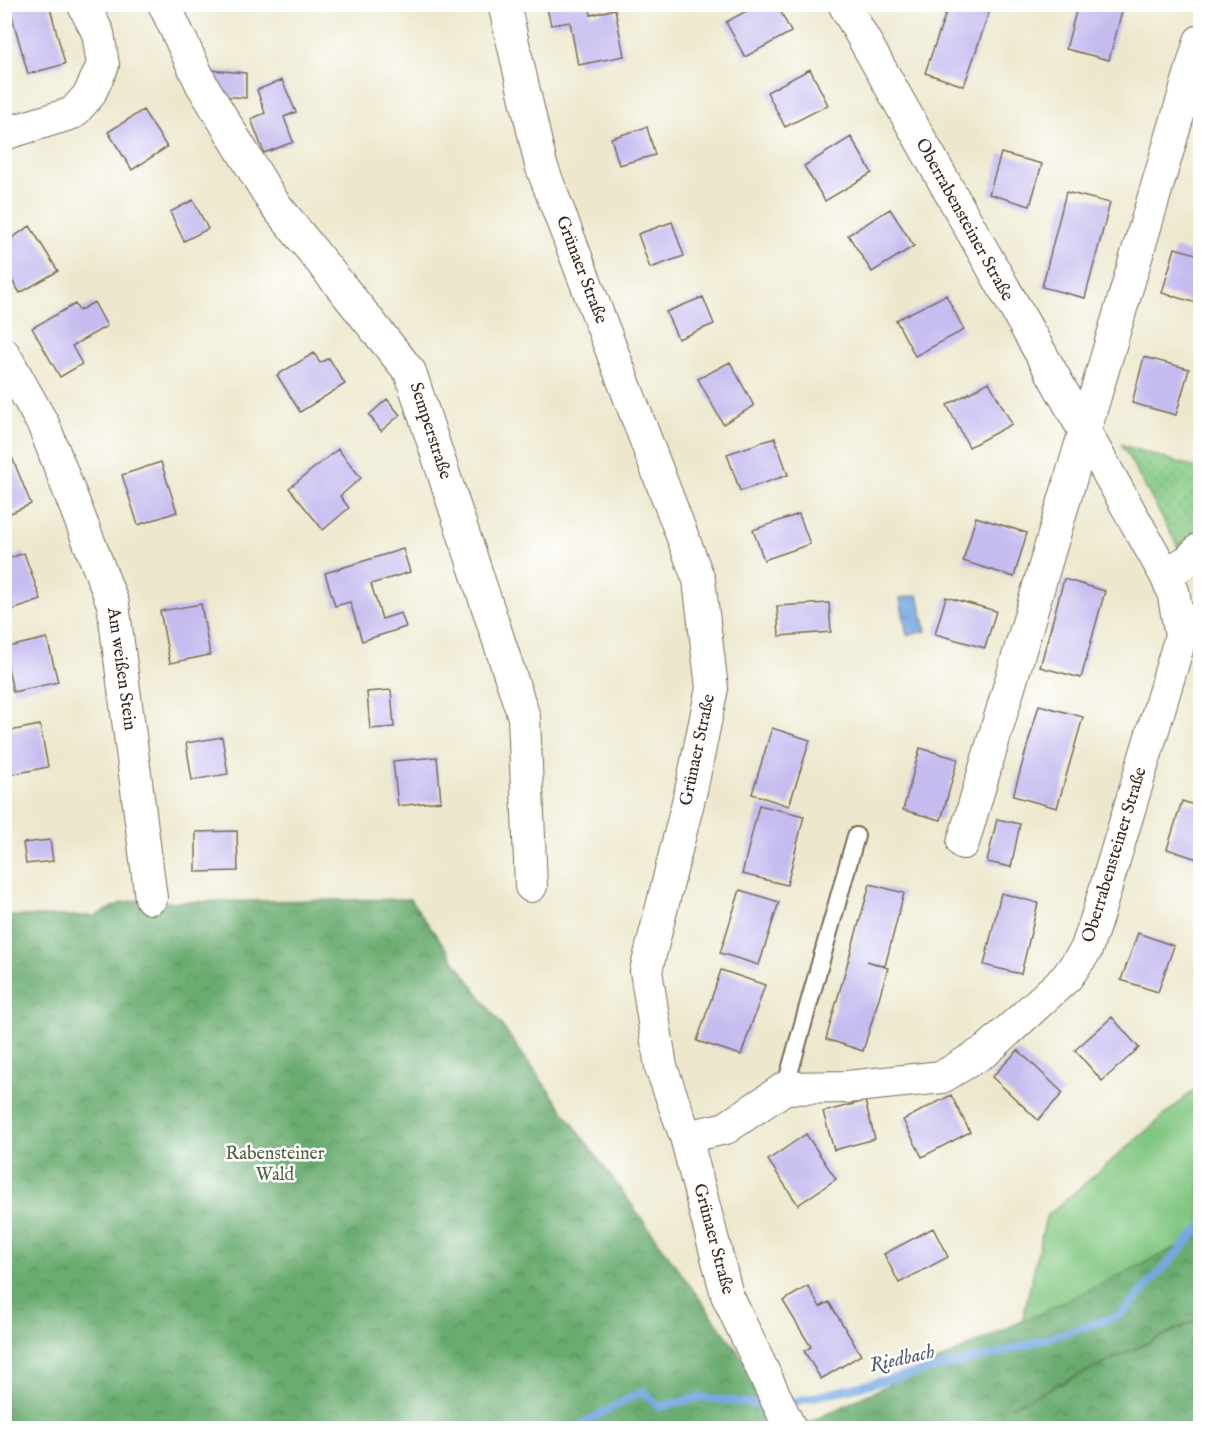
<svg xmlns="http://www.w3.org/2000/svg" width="1205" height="1433" font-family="'IM FELL English',serif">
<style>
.forest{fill:url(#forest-crowns);stroke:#526b46;stroke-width:1.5}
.park{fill:url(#park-dots);stroke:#5e7850;stroke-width:1.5}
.garden{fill:#82c781;stroke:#5e7850;stroke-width:1.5}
.water{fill:url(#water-ripples);stroke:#586980;stroke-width:1.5}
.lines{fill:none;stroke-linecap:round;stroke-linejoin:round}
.stream{stroke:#76a8e1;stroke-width:8}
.building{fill:#c5bbef}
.service-casing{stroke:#796c5b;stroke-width:20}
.minor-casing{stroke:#796c5b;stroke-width:34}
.service{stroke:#fff;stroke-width:16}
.minor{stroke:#fff;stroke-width:32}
.labels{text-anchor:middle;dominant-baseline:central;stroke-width:5;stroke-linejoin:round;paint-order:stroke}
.street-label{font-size:18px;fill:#3b2a1e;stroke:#fff}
.park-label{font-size:18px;fill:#546141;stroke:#fff}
.water-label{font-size:20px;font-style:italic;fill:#535c6c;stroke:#fff}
</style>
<defs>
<pattern id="forest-crowns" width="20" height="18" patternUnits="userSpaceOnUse" patternTransform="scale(1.5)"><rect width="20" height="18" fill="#69ac6f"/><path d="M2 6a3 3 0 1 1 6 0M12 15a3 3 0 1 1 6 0" fill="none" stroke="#588c5b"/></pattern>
<pattern id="park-dots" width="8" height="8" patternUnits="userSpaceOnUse" patternTransform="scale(1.5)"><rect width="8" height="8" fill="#82c781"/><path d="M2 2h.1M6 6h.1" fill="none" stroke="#6ca269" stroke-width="1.8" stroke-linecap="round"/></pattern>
<pattern id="water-ripples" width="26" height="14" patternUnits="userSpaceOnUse" patternTransform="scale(1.5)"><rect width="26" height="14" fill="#76a8e1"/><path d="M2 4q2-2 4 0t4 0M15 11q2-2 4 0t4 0" fill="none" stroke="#6289b6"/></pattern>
</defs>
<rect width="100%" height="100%" fill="#fff"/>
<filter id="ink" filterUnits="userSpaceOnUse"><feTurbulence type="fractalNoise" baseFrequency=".0167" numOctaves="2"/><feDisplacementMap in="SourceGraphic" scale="12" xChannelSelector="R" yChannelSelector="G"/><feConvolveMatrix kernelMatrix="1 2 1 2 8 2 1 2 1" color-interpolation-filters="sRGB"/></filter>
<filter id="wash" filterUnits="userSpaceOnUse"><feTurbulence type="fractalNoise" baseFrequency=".008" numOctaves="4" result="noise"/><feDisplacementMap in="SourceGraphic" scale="24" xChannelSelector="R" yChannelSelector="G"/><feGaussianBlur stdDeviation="1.35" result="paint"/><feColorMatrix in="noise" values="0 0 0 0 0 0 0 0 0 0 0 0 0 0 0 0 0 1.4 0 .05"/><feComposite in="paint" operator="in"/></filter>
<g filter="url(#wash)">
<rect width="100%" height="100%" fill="#ede8cd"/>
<path class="forest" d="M151,898L167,902L410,899L781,1411L790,1428H5V916H96L121,903Z
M1200,1236V1318L1010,1407L1200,1319V1428H805L804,1425Z"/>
<path class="park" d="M1122,445L1200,469V534L1181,552Z"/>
<path class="garden" d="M1200,1085V1236L1022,1322L1046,1217Z"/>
<path class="water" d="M918,595L926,631L907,635L900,598Z"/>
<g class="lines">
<path class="stream" d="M784,1404L1001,1353L1121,1315L1200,1228
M584,1423L643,1391L659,1407L700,1397L771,1406"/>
</g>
<g id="blocks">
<path class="building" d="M27,4H49L65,64L28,74L10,9Z
M546,4H589L591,15L615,9L624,56L578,65L570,22L551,25Z
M759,4H777L791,32L745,57L726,22Z
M949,4H992L964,86L925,73Z
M1078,4H1124L1109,60L1066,49Z
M810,69L828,105L785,127L767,92Z
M210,70L246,73V98L219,96Z
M282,80L296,112L284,117L293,142L264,153L251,119L265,113L257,90Z
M143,110L167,147L132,170L108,132Z
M647,127L655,155L619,165L611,138Z
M851,137L872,173L825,201L804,166Z
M1001,153L1042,164L1030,206L989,194Z
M1066,192L1110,203L1085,298L1042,287Z
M193,200L208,229L184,241L170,212Z
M890,209L914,246L872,272L848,235Z
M672,222L684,256L650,268L638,234Z
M30,226L58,271L20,293L4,268V243Z
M1175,248L1200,255V304L1162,293Z
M946,295L964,330L915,356L896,320Z
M703,297L714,324L678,339L666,312Z
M94,302L107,326L72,346L82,364L60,377L32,328L75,304L79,311Z
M314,353L320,363L329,358L345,384L300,412L277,375Z
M1144,357L1189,369L1176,415L1132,403Z
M730,362L754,406L723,424L698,379Z
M989,382L1012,424L969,447L947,405Z
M387,399L400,415L381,431L369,415Z
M775,438L788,475L740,491L727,454Z
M338,449L361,478L340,496L349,508L323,530L289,488Z
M12,457L31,504L4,516V460Z
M161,462L177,512L138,525L122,475Z
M799,514L810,544L764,560L753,530Z
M976,517L1027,533L1014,577L963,561Z
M403,549L410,572L371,584L382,619L401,613L406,627L362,641L350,602L335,606L325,573Z
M24,553L41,600L4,613V560Z
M1064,579L1105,591L1081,678L1040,667Z
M946,597L996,611L985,648L935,634Z
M829,603L831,632L779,636L777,606Z
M201,604L210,655L170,663L160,611Z
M47,638L58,682L13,692L4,648Z
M391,690L394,727L370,729L367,692Z
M1039,705L1083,717L1057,808L1013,796Z
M40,725L48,767L4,776V732Z
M772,728L810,740L789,806L752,794Z
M222,737L228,774L192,780L186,743Z
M920,748L958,759L941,820L903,810Z
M437,757L441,801L398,806L393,761Z
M1182,801L1200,807V860L1167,849Z
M759,805L804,816L787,885L742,874Z
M997,819L1020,824L1011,867L987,862Z
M237,831L238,871L196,872V832Z
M50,840L53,861L26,864L23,843Z
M870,884L904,893L885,966L867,961L888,968L863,1051L826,1039Z
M740,890L779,902L759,965L720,953Z
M1001,893L1038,903L1021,974L984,965Z
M1138,933L1174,946L1158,992L1121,980Z
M721,970L765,985L741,1055L697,1041Z
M1112,1017L1139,1048L1102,1081L1075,1050Z
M1018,1050L1063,1093L1038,1120L992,1077Z
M951,1095L970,1132L922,1157L903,1120Z
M865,1101L875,1139L834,1150L823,1112Z
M806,1134L836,1179L798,1205L768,1160Z
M933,1228L948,1257L899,1283L884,1254Z
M808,1286L820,1307L829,1302L861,1355L821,1379L804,1351L811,1347L783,1301Z"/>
</g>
</g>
<g filter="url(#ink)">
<use href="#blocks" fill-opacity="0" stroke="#796c5b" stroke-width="1.5"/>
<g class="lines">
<g class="service-casing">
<path id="service" d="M785,1088L856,836"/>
</g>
<g class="minor-casing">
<path id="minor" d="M164,4L202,85L273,202L410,372L524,717L531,886
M504,4L541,165L699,580L712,688L692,786L646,971L661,1067L686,1137L727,1295L790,1428
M4,134L73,113L89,95L103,65L98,33L83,4
M4,354L44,426L113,604L151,898
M1165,574L1188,561L1200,549
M963,843L1200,41
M686,1137L726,1128L785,1088L847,1087L942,1077L987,1050L1067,977L1086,950L1097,917L1181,636L1173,591L1165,574L844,4"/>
</g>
<use href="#service" class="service"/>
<use href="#minor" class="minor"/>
</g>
</g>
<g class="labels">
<g class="street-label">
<text transform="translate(964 220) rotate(61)">Oberrabensteiner Straße</text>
<text transform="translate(581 270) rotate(69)">Grünaer Straße</text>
<text transform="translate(430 431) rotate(72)">Semperstraße</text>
<text transform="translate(121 669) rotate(82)">Am weißen Stein</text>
<text transform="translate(698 750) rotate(-78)">Grünaer Straße</text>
<text transform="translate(1115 855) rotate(-73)">Oberrabensteiner Straße</text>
<text transform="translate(713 1239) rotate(75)">Grünaer Straße</text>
</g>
<g class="park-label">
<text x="275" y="1154">Rabensteiner<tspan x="275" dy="21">Wald</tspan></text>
</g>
<g class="water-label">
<text transform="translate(902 1359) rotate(-13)">Riedbach</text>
</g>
</g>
<rect width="1205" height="1433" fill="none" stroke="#fff" stroke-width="24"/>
</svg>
